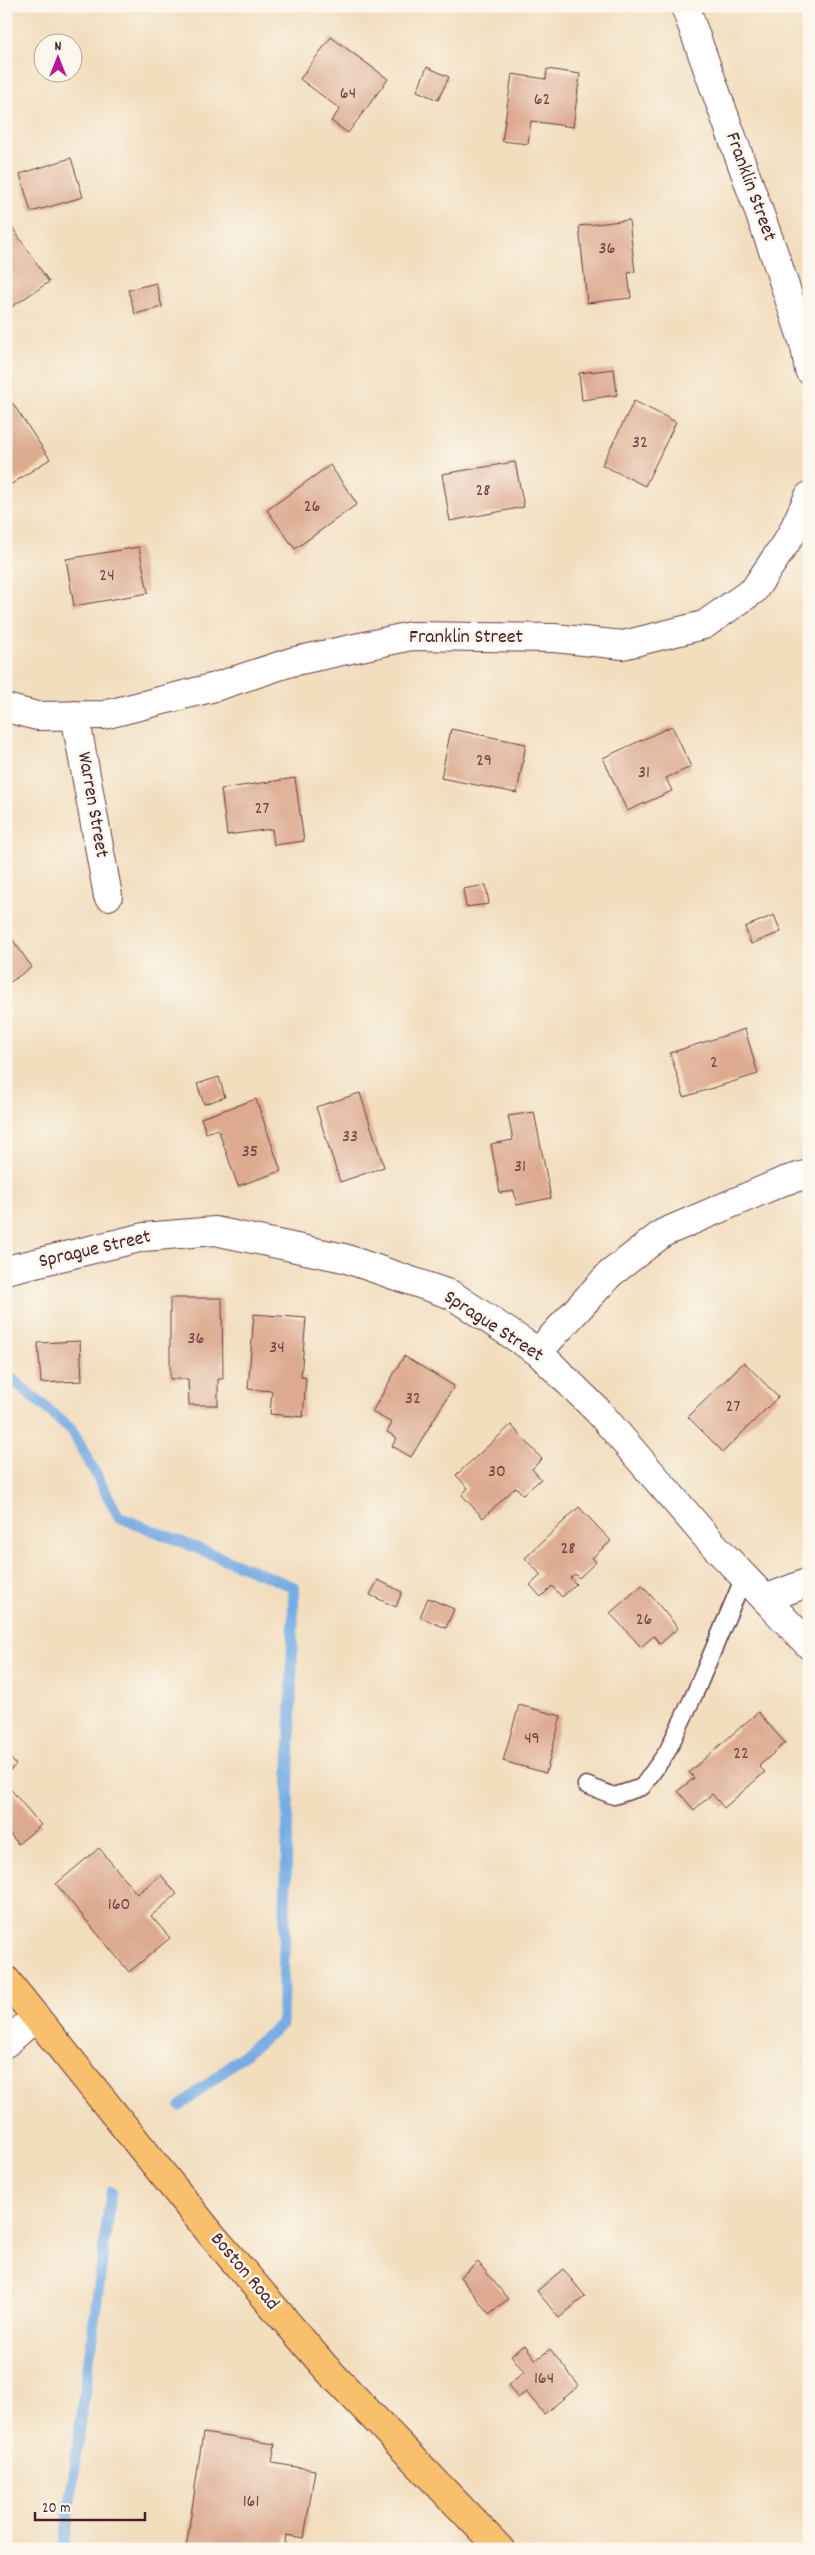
<svg xmlns="http://www.w3.org/2000/svg" width="815" height="2555" font-family="Dekko,sans-serif">
<style>
.lines{fill:none;stroke-linecap:round;stroke-linejoin:round}
.stream{stroke:#76ace4;stroke-width:11}
.building{fill:#ddaa90}
.lane-casing{stroke:#633c41;stroke-width:19}
.street-casing{stroke:#633c41;stroke-width:30}
.primary-casing{stroke:#633c41;stroke-width:30}
.lane{stroke:#fff;stroke-width:16}
.street{stroke:#fff;stroke-width:28}
.primary{stroke:#f8bf6c;stroke-width:28}
.labels{text-anchor:middle;dominant-baseline:central;stroke-width:5;stroke-linejoin:round;paint-order:stroke}
.number-label{font-size:18px;fill:#6f4244}
.street-label{font-size:20px;fill:#4a1f2b;stroke:#fbf7ec}
</style>
<rect width="100%" height="100%" fill="#fbf7ec"/>
<filter id="ink" filterUnits="userSpaceOnUse"><feTurbulence type="fractalNoise" baseFrequency=".02" numOctaves="2"/><feDisplacementMap in="SourceGraphic" scale="10" xChannelSelector="R" yChannelSelector="G"/><feConvolveMatrix kernelMatrix="1 2 1 2 8 2 1 2 1" color-interpolation-filters="sRGB"/></filter>
<filter id="wash" filterUnits="userSpaceOnUse"><feTurbulence type="fractalNoise" baseFrequency=".0096" numOctaves="4" result="noise"/><feDisplacementMap in="SourceGraphic" scale="20" xChannelSelector="R" yChannelSelector="G"/><feGaussianBlur stdDeviation="1.12" result="paint"/><feColorMatrix in="noise" values="0 0 0 0 0 0 0 0 0 0 0 0 0 0 0 0 0 1.4 0 .05"/><feComposite in="paint" operator="in"/></filter>
<g filter="url(#wash)">
<rect width="100%" height="100%" fill="#f2ddbd"/>
<g class="lines">
<path class="stream" d="M6,1374L72,1430L119,1517L294,1587L282,2024L180,2106
M64,2549L111,2192"/>
</g>
<g id="blocks">
<path class="building" d="M331,37L388,79L348,133L331,121L340,109L300,79Z
M427,67L449,77L438,100L417,91Z
M547,69L580,74L573,127L531,121L528,144L502,141L512,74L546,79Z
M71,158L83,197L31,212L20,174Z
M629,220L635,272L628,273L631,298L587,303L579,226Z
M8,221L49,282L7,310L6,222Z
M156,283L162,307L135,314L128,290Z
M614,369L617,395L582,400L579,373Z
M9,398L50,459L10,485L6,479V400Z
M634,401L676,422L645,486L602,465Z
M515,462L524,507L450,521L442,474Z
M330,465L357,504L295,549L267,510Z
M139,547L148,593L74,606L66,559Z
M672,726L691,767L666,778L672,791L627,811L603,758Z
M451,729L526,744L517,793L441,778Z
M295,778L304,841L274,845L272,829L227,835L221,789Z
M486,885L489,904L466,907L463,889Z
M774,915L781,932L751,944L745,927Z
M6,931L32,967L6,985Z
M745,1029L758,1074L684,1097L670,1053Z
M219,1077L225,1097L204,1104L197,1084Z
M360,1093L384,1167L340,1182L316,1107Z
M256,1099L281,1171L238,1186L218,1129L206,1133L201,1118Z
M534,1112L551,1198L517,1205L514,1191L500,1193L491,1144L513,1140L508,1116Z
M170,1298H222L223,1379H218V1405H189L188,1379H170Z
M254,1314L306,1318L301,1377L306,1378L303,1417L270,1414L272,1391L248,1389Z
M80,1341L82,1381L41,1383L38,1343Z
M404,1356L454,1386L411,1457L392,1446L397,1438L387,1432L392,1423L372,1412Z
M744,1362L778,1397L723,1452L688,1417Z
M511,1425L542,1459L532,1469L541,1479L523,1495L516,1487L483,1518L462,1495L468,1488L456,1475Z
M579,1507L611,1541L592,1558L596,1562L579,1578L575,1574L570,1578L576,1584L562,1597L552,1586L541,1597L530,1585L541,1575L525,1558Z
M378,1580L402,1592L396,1607L370,1595Z
M642,1585L678,1628L660,1644L654,1636L641,1647L610,1613Z
M428,1598L454,1609L446,1628L420,1617Z
M519,1705L561,1716L546,1773L503,1761Z
M758,1712L785,1743L759,1766L765,1772L724,1808L712,1794L694,1810L678,1791L694,1778L689,1772Z
M6,1753L16,1765L6,1774Z
M6,1784L41,1825L18,1844L6,1829Z
M99,1848L137,1894L161,1875L177,1894L151,1916L170,1938L129,1972L56,1884Z
M478,2262L508,2299L489,2314L460,2277Z
M563,2269L585,2296L559,2318L537,2291Z
M525,2345L536,2360L550,2349L579,2386L544,2414L526,2392L518,2398L508,2385L524,2372L511,2355Z
M203,2433L275,2444L272,2463L315,2470L304,2538L286,2535L284,2549H186Z"/>
</g>
</g>
<g filter="url(#ink)">
<use href="#blocks" fill-opacity="0" stroke="#633c41" stroke-width="1"/>
<g class="lines">
<g class="lane-casing">
<path id="lane" d="M586,1785L614,1796L642,1787L667,1752L695,1693L744,1577"/>
</g>
<g class="street-casing">
<path id="street" d="M685,6L776,259L805,347L809,370
M6,708L37,716L104,715L215,687L291,662L411,636L554,638L623,645L704,625L754,590L791,535L809,496
M75,715L108,896
M6,1270L144,1237L215,1231L344,1258L452,1295L538,1352L598,1411L709,1540L809,1645
M538,1352L610,1274L663,1233L784,1181L809,1174
M765,1599L809,1582
M6,2043L36,2017"/>
</g>
<g class="primary-casing">
<path id="primary" d="M6,1980L211,2234L326,2368L500,2549"/>
</g>
<use href="#lane" class="lane"/>
<use href="#street" class="street"/>
<use href="#primary" class="primary"/>
</g>
</g>
<g class="labels">
<g class="number-label">
<text x="348" y="94">64</text>
<text x="542" y="100">62</text>
<text x="607" y="249">36</text>
<text x="640" y="443">32</text>
<text x="483" y="491">28</text>
<text x="312" y="507">26</text>
<text x="107" y="576">24</text>
<text x="484" y="761">29</text>
<text x="644" y="773">31</text>
<text x="262" y="809">27</text>
<text x="714" y="1063">2</text>
<text x="350" y="1137">33</text>
<text x="250" y="1152">35</text>
<text x="520" y="1167">31</text>
<text x="196" y="1339">36</text>
<text x="277" y="1348">34</text>
<text x="413" y="1399">32</text>
<text x="733" y="1407">27</text>
<text x="497" y="1472">30</text>
<text x="568" y="1549">28</text>
<text x="644" y="1620">26</text>
<text x="532" y="1739">49</text>
<text x="741" y="1754">22</text>
<text x="119" y="1905">160</text>
<text x="544" y="2379">164</text>
<text x="251" y="2502">161</text>
</g>
<g class="street-label">
<text transform="translate(750 187) rotate(70)">Franklin Street</text>
<text x="466" y="638">Franklin Street</text>
<text transform="translate(92 805) rotate(80)">Warren Street</text>
<text transform="translate(95 1250) rotate(-13)">Sprague Street</text>
<text transform="translate(493 1327) rotate(33)">Sprague Street</text>
<text transform="translate(244 2272) rotate(50)">Boston Road</text>
</g>
</g>
<rect width="815" height="2555" fill="none" stroke="#fbf7ec" stroke-width="25"/>
<g transform="translate(58 58)"><circle r="24" fill="#fbf7ec" stroke="#b4a19f"/>
<path d="M0-4L9 19L0 12L-9 19Z" fill="#b5179e"/>
<text y="-8" font-size="14" font-weight="bold" text-anchor="middle" fill="#4a1f2b">N</text>
</g>
<path d="M35 2512v8h110v-8" fill="none" stroke="#4a1f2b" stroke-width="2.5"/>
<text x="42" y="2512" font-size="15" fill="#4a1f2b" stroke="#fbf7ec" stroke-width="4" paint-order="stroke">20 m</text>
</svg>
